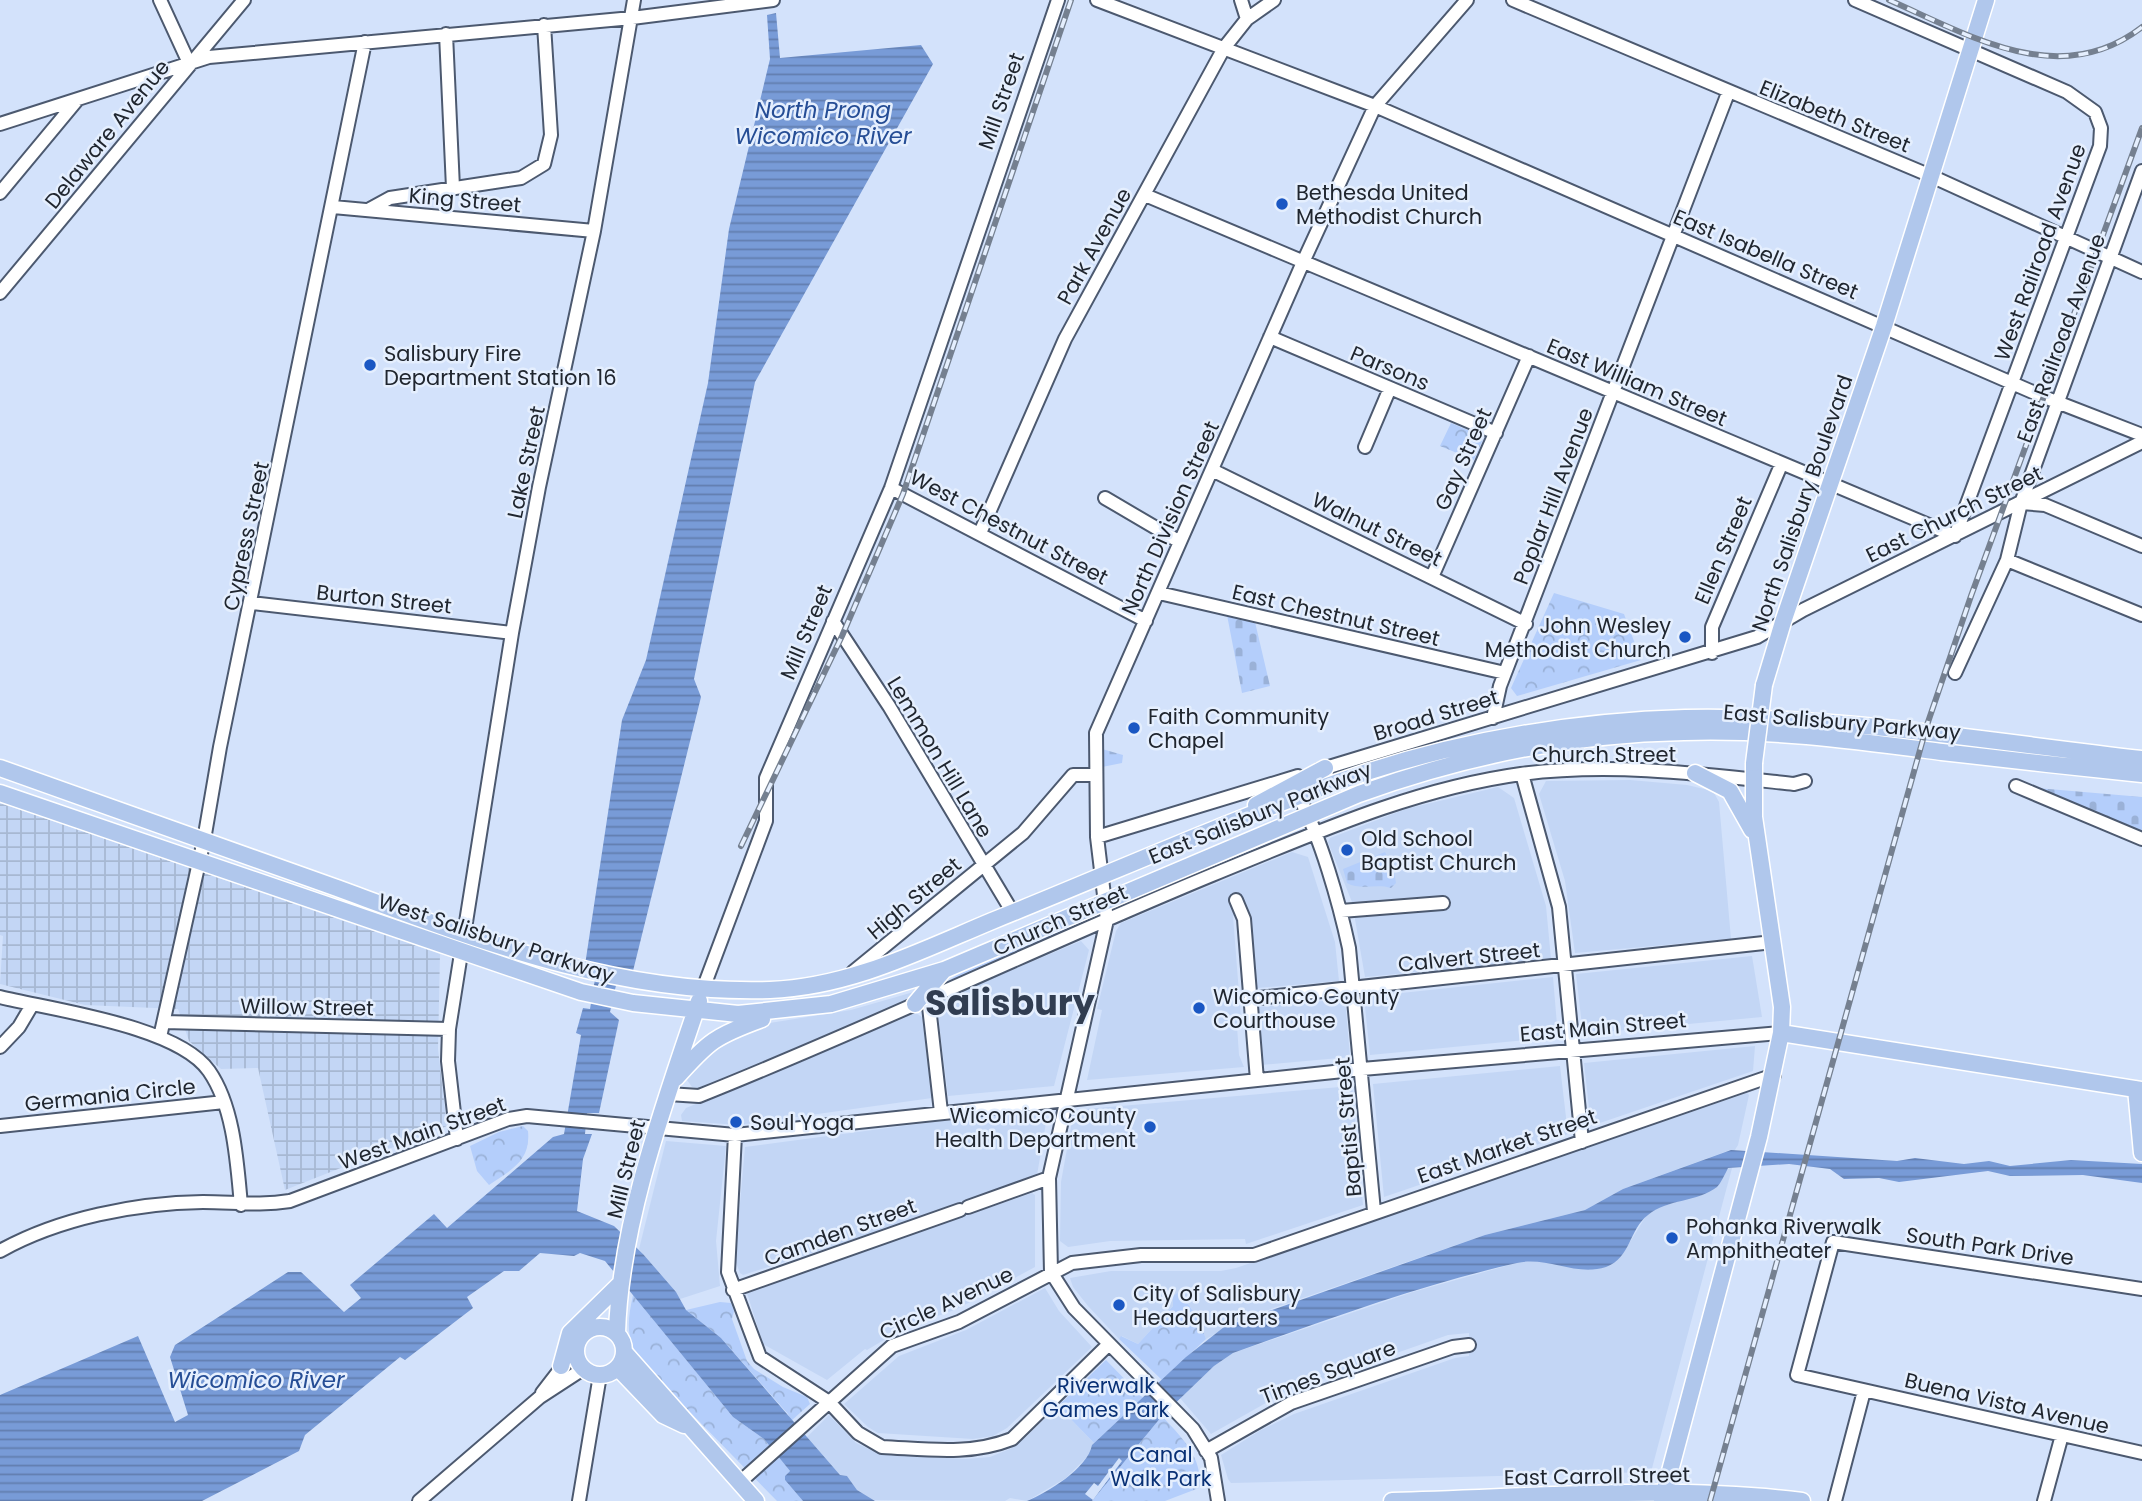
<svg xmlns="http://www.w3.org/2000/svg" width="2142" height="1501" font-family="Poppins,sans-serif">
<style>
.built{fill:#c3d6f5}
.industrial{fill:url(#industrial-grid)}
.grass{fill:#b4cefb}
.cemetery{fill:url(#cemetery-stones)}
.park{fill:url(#park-crowns)}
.water{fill:url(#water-rules)}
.pier{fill:#d3e2fb}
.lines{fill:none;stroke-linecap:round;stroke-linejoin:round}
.minor-casing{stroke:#4c596f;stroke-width:16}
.major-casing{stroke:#fff;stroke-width:19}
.minor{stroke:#fff;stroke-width:12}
.major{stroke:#b0c7ec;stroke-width:16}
.rail-casing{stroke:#758090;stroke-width:6}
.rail{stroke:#e5effe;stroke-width:3.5;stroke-dasharray:10;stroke-linecap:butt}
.major-bridge-casing{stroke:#fff;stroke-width:19;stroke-linecap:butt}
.major-bridge{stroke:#b0c7ec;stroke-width:16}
.poi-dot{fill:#1a57c3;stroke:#e5effe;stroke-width:2.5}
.labels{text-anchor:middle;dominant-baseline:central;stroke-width:5;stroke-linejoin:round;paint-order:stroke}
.street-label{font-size:21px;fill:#20262f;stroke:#e5effe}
.poi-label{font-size:21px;fill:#20262f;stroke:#e5effe;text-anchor:start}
.park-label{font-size:21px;fill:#083075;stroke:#e5effe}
.water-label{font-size:23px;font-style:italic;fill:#254d95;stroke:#e5effe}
.town-label{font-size:35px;font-weight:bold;fill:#313d51;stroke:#e5effe}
</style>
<defs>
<pattern id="industrial-grid" width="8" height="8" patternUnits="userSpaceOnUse" patternTransform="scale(1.75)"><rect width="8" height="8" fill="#c3d6f5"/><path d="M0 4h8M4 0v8" fill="none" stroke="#a7b8d2"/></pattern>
<pattern id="cemetery-stones" width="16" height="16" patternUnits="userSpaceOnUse" patternTransform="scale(1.75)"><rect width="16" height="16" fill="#b4cefb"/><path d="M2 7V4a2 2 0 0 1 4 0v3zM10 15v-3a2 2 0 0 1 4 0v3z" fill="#9ab1d7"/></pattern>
<pattern id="park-crowns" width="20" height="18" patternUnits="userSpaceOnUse" patternTransform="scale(1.75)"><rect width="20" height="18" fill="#b4cefb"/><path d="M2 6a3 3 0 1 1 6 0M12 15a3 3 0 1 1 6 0" fill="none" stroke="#9ab1d7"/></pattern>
<pattern id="water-rules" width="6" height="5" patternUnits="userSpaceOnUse" patternTransform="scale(1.75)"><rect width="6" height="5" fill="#789bd7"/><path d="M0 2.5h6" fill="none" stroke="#627eaf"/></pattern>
</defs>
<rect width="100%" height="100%" fill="#d3e2fb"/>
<path class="built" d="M1630,780L1687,785L1713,791L1719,802L1731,939L1575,953L1565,881L1539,794L1546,781Z
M1498,787L1514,798L1546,906L1551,959L1365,977L1352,902L1328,842L1330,838L1406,809Z
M1292,852L1308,857L1335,942L1339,981L1257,988L1251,915L1233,916L1241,1019L1237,1026L1239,1055L1244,1067L1087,1080L1102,1010L1097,1009L1098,1005L1116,931L1121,923Z
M1081,941L1089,950L1054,1086L948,1096L937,1006L940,1000Z
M1752,956L1762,1017L1583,1034L1576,974Z
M1553,977L1558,1037L1370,1055L1364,997Z
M917,991L909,1001L700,1089L692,1087L687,1080L693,1061L757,1025L851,1010Z
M1345,999L1350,1057L1261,1065L1258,1007Z
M916,1013L922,1017L932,1098L739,1125L682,1121L681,1115L686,1108Z
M1755,1046L1753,1071L1591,1126L1584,1063Z
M1560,1066L1568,1134L1384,1197L1373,1084Z
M1352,1086L1363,1205L1246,1244L1245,1239L1110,1241L1068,1247L1060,1241L1061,1182L1074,1110Z
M1747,1093L1749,1095L1738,1145L1733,1153L1730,1150L1623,1189L1585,1210L1485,1235L1242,1319L1206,1339L1199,1319L1179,1292L1173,1306L1138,1344L1122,1336L1119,1339L1088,1306L1073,1287L1070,1278L1111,1271H1221L1236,1268Z
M1048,1111L1037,1175L874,1233L743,1275L740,1273L735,1260L745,1147L933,1122Z
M666,1141L726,1146L716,1241L720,1286L680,1299L639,1249Z
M1728,1168H1732L1651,1472L1231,1483L1228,1479L1221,1455L1261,1430L1294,1414L1455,1358L1469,1356V1333L1448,1335L1285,1392L1211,1434L1180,1398L1214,1366L1233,1353L1413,1292L1520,1262L1541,1260L1590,1270L1622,1255L1646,1216L1657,1208L1697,1195Z
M1032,1193L1035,1195V1267L957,1309L904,1328L867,1350L865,1349L827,1380L763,1344L746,1290Z
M1045,1288L1059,1311L1092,1347L1007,1428L993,1436L973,1439L878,1433L868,1427L844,1404L899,1356L966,1330Z
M1058,1406L1094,1443L1091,1453L1066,1478L1027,1501L1010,1498L1005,1501L871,1500L857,1490L847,1476L840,1475L806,1438L829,1415L856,1443L880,1454L966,1459L990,1457L1010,1449L1026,1437Z"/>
<path class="industrial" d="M0,803L440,954L438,1049L447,1126L285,1190L258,1068L221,1069L189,1041L178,1009L85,1005L0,984L3,936L0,935Z"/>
<path class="grass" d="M1069,927L1071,932L939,988L957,975Z"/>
<path class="cemetery" d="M1227,615L1255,622L1270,686L1242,693Z
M1102,749L1123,755L1122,763L1102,767Z
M2037,788L2142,797V832Z
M1385,852L1394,871L1396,883L1391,888C1376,883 1361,891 1347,883L1343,869Z"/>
<path class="park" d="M1451,423L1484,437L1474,460L1440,446Z
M1554,593L1624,614L1641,660L1517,696L1511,688Z
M523,1126L528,1131C531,1161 511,1170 489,1185L477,1171L470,1146L499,1132Z
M1179,1292L1199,1319L1206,1339L1162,1380L1119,1339L1121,1336L1138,1344L1173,1306V1296Z
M633,1295L733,1417L764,1439L790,1471L785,1476V1480L803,1501H777L644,1365C625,1341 627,1323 633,1295Z
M720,1302L731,1303L734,1311L732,1319L747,1361L754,1369L783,1387L807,1397L810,1404L791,1421L788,1414L721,1338L686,1310Z
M1106,1360L1143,1398L1094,1443L1058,1406Z
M1162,1416C1181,1437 1204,1458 1199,1488L1165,1501H1092Z"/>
<path class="water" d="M776,13L780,58L921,45L933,64L755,382L694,679L701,697L633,971L619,972L610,1012L619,1020L599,1113H587L585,1134H592L583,1159L577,1211L614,1226L643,1254L676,1292L686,1310L721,1338L840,1475L847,1476L857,1490L875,1501H803L785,1480V1476L790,1471L764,1439L733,1417L605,1261L580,1253L574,1256L540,1253L519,1271H504L467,1297L473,1308L405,1360L400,1357L305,1435L299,1451L202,1501H0V1395L138,1336L175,1422L188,1415L170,1357L175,1345L288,1272H301L344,1312L361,1298L350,1285L434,1214L447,1228L553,1137L564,1134L581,1035L576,1033L583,1008L590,1009L597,967L585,965L622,720L646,660L708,383L729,229L770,59L767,15Z
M1731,1150L1897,1161L1915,1158L1964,1164L1989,1161L2010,1166L2071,1160L2142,1164V1183L2083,1175L2010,1176L1988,1171L1899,1182L1879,1178L1844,1179L1830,1169L1789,1164L1728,1168C1725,1174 1721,1183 1717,1187C1698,1202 1667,1199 1648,1215C1629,1229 1631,1258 1606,1267C1576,1277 1547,1256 1517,1263C1420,1285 1326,1320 1233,1353L1214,1366L1162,1416L1092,1501H1027C1047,1493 1088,1468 1092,1445L1186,1357L1224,1327L1485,1235L1585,1210L1623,1189Z"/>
<path class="pier" d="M1119,1458L1122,1461L1093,1500L1085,1494L1094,1483L1098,1486Z"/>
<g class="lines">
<g class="minor-casing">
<path id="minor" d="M160,0L189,63
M1097,0L1375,106L2044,397L2142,435
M1241,0L1247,19
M1513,0L1931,176L2142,272
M446,34L453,188
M0,124L209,57L632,18L773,0
M0,193L78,99
M1145,195L1955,536L2100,146L2101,128L2095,112L2067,92L1855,0
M333,207L594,231
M368,210L390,198L521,178L544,164L551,135L544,25
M0,293L244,0
M1270,337L1496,433
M1365,447L1390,388
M1212,470L1526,624
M891,488L1146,621
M1105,498L1180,542
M2021,503L2045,505L2142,546
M980,533L1065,339L1224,48L1247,19L1274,0
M2007,560L2142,615
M1432,577L1529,356
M1159,593L1505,673
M252,603L512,633
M833,621L889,706L1013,913
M1712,653V627L1781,465
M1955,673L2007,560L2021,503L2142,171
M1493,718L1500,686L1728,93
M1319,770L1757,637L1803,610L2142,442
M1522,774L1559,907L1582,1142
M2016,786L2142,839
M1299,797C1321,838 1339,902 1349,948L1374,1211
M1097,837L1298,776
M1236,900L1244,919L1257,1080
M1341,911L1443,903
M853,972L1023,833L1073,775H1094
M703,989L766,821V778L891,488L1058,0
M0,997C53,1010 178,1026 209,1071C234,1107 237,1162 241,1205
M928,998L941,1112
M1250,999L1773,942
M164,1022L449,1029
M160,1037L204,840L220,747L365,42
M0,1047L19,1027L32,1005
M668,1094L699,1096C872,1027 1040,946 1212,875C1313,834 1412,789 1521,774C1612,762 1703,774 1794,784L1805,781
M0,1126L224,1102
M735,1135L728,1272L760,1357L829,1402L858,1433L882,1447C926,1449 969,1456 1012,1439L1108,1345
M457,1139L448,1061L449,1029L512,633L539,487L594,231L634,0
M968,1207L1049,1178
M0,1251C59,1218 136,1203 203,1202C233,1202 260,1206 290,1201L508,1119L527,1116L735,1135L1362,1069L1781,1033
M2142,1289L1833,1242L1797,1375L2142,1453
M733,1290L960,1210
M542,1393L576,1349
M1206,1451L1291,1403L1453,1347L1469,1345
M740,1482L892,1346L959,1322L1072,1263L1141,1255H1254L1774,1075
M419,1501L540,1397L583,1369
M579,1501L600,1375
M1218,1501L1211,1458L1193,1429L1074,1308L1051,1272L1049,1178L1107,920L1097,837L1096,733L1304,260L1375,106L1467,0
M1835,1501L1864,1391
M2044,1501L2062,1435"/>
</g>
<g class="major-casing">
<path id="major" d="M1764,685L1783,622L1884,326L1986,0
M0,768C113,808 225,848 337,888C479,940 616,995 770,990C850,987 920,951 992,921C1117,871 1239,815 1367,772C1468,739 1579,721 1685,718C1838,715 1991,742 2142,759
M1695,773L1730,791L1752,830
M0,793L581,992L633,1003L738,1014L831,1004L944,970L1359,794C1464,756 1572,734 1684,732C1771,729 1857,741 1942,752C2009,760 2075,767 2142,774
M1256,805L1325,768
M915,1004L943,971
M1781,1033L2142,1090
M676,1078C709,1041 715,1036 762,1019
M2136,1089L2142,1153
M576 1351a24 24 0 1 1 48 0a24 24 0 1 1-48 0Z
M617,1333C620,1225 664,1104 699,1001
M625,1353L756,1501
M561,1366L570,1333L619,1285
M618,1368L663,1415L684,1425
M1392,1501C1525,1498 1671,1484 1802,1501
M1662,1501L1759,1137L1781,1033L1782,1007L1754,817V763"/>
</g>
<use href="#minor" class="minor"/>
<use href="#major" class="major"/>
<g class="rail-casing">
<path id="rail" d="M1889,0C1969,35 2060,91 2142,27
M741,846L842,636L903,494L1071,0
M1710,1501L1927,725L1971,596L2142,128"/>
</g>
<use href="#rail" class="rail"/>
<g class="major-bridge-casing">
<path id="major-bridge" d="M1754,763L1764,685"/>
</g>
<use href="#major-bridge" class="major-bridge"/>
</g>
<g class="poi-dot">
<circle cx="1282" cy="204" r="7"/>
<circle cx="370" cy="365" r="7"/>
<circle cx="1685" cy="637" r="7"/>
<circle cx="1134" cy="728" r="7"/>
<circle cx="1347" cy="850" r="7"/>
<circle cx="1199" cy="1008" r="7"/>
<circle cx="736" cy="1122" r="7"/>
<circle cx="1150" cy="1127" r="7"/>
<circle cx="1672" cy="1238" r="7"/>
<circle cx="1119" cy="1305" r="7"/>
</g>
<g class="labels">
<g class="street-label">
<text transform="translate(1001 101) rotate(-71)">Mill Street</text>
<text transform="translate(1835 116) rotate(22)">Elizabeth Street</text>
<text transform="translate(107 134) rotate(-51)">Delaware Avenue</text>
<text transform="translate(465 200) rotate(5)">King Street</text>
<text transform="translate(1094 246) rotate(-61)">Park Avenue</text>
<text transform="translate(2040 252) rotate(-70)">West Railroad Avenue</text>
<text transform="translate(1766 254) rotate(23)">East Isabella Street</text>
<text transform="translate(2061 338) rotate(-70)">East Railroad Avenue</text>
<text transform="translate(1390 368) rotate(23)">Parsons</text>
<text transform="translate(1637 382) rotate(23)">East William Street</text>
<text transform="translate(1463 459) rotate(-66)">Gay Street</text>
<text transform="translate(526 462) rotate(-78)">Lake Street</text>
<text transform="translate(1553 496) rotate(-69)">Poplar Hill Avenue</text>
<text transform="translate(1802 503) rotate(-71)">North Salisbury Boulevard</text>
<text transform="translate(1954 514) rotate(-26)">East Church Street</text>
<text transform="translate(1170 518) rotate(-66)">North Division Street</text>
<text transform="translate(1009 527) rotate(28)">West Chestnut Street</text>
<text transform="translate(1377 529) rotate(26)">Walnut Street</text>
<text transform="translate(246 536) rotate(-78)">Cypress Street</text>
<text transform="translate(1723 550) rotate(-67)">Ellen Street</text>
<text transform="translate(384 599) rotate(6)">Burton Street</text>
<text transform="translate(1336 615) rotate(13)">East Chestnut Street</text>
<text transform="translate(806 632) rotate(-67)">Mill Street</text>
<text transform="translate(1436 715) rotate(-17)">Broad Street</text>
<text transform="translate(1842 722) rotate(5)">East Salisbury Parkway</text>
<text x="1604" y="754">Church Street</text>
<text transform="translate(940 757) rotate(59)">Lemmon Hill Lane</text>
<text transform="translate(1260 813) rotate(-22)">East Salisbury Parkway</text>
<text transform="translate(914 898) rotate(-40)">High Street</text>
<text transform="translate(1060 920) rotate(-24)">Church Street</text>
<text transform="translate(496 938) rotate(18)">West Salisbury Parkway</text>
<text transform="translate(1469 957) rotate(-6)">Calvert Street</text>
<text transform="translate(307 1007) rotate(1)">Willow Street</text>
<text transform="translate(1603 1027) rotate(-5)">East Main Street</text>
<text transform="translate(110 1095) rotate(-6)">Germania Circle</text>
<text transform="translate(1348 1127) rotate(-95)">Baptist Street</text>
<text transform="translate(422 1133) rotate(-20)">West Main Street</text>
<text transform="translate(1507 1146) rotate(-19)">East Market Street</text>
<text transform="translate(626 1169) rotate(-76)">Mill Street</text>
<text transform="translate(840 1232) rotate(-20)">Camden Street</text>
<text transform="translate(1990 1246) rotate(8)">South Park Drive</text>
<text transform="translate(946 1303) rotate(-25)">Circle Avenue</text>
<text transform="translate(1328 1372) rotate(-21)">Times Square</text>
<text transform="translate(2007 1403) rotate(13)">Buena Vista Avenue</text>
<text transform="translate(1597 1476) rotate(-1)">East Carroll Street</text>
</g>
<g class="poi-label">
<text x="1296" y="192">Bethesda United<tspan x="1296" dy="24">Methodist Church</tspan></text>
<text x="384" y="353">Salisbury Fire<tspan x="384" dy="24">Department Station 16</tspan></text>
<text x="1671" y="625" text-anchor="end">John Wesley<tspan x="1671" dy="24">Methodist Church</tspan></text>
<text x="1148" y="716">Faith Community<tspan x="1148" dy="24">Chapel</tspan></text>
<text x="1361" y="838">Old School<tspan x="1361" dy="24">Baptist Church</tspan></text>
<text x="1213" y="996">Wicomico County<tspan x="1213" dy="24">Courthouse</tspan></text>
<text x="1136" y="1115" text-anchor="end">Wicomico County<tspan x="1136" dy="24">Health Department</tspan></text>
<text x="750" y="1122">Soul Yoga</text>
<text x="1686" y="1226">Pohanka Riverwalk<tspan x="1686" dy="24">Amphitheater</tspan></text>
<text x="1133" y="1293">City of Salisbury<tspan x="1133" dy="24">Headquarters</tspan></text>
</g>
<g class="park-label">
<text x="1106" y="1385">Riverwalk<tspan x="1106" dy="24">Games Park</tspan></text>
<text x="1161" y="1454">Canal<tspan x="1161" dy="24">Walk Park</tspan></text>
</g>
<g class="water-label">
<text x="823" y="110">North Prong<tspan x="823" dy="26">Wicomico River</tspan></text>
<text x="256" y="1380">Wicomico River</text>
</g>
<g class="town-label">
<text x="1010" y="1002">Salisbury</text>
</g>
</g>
</svg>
